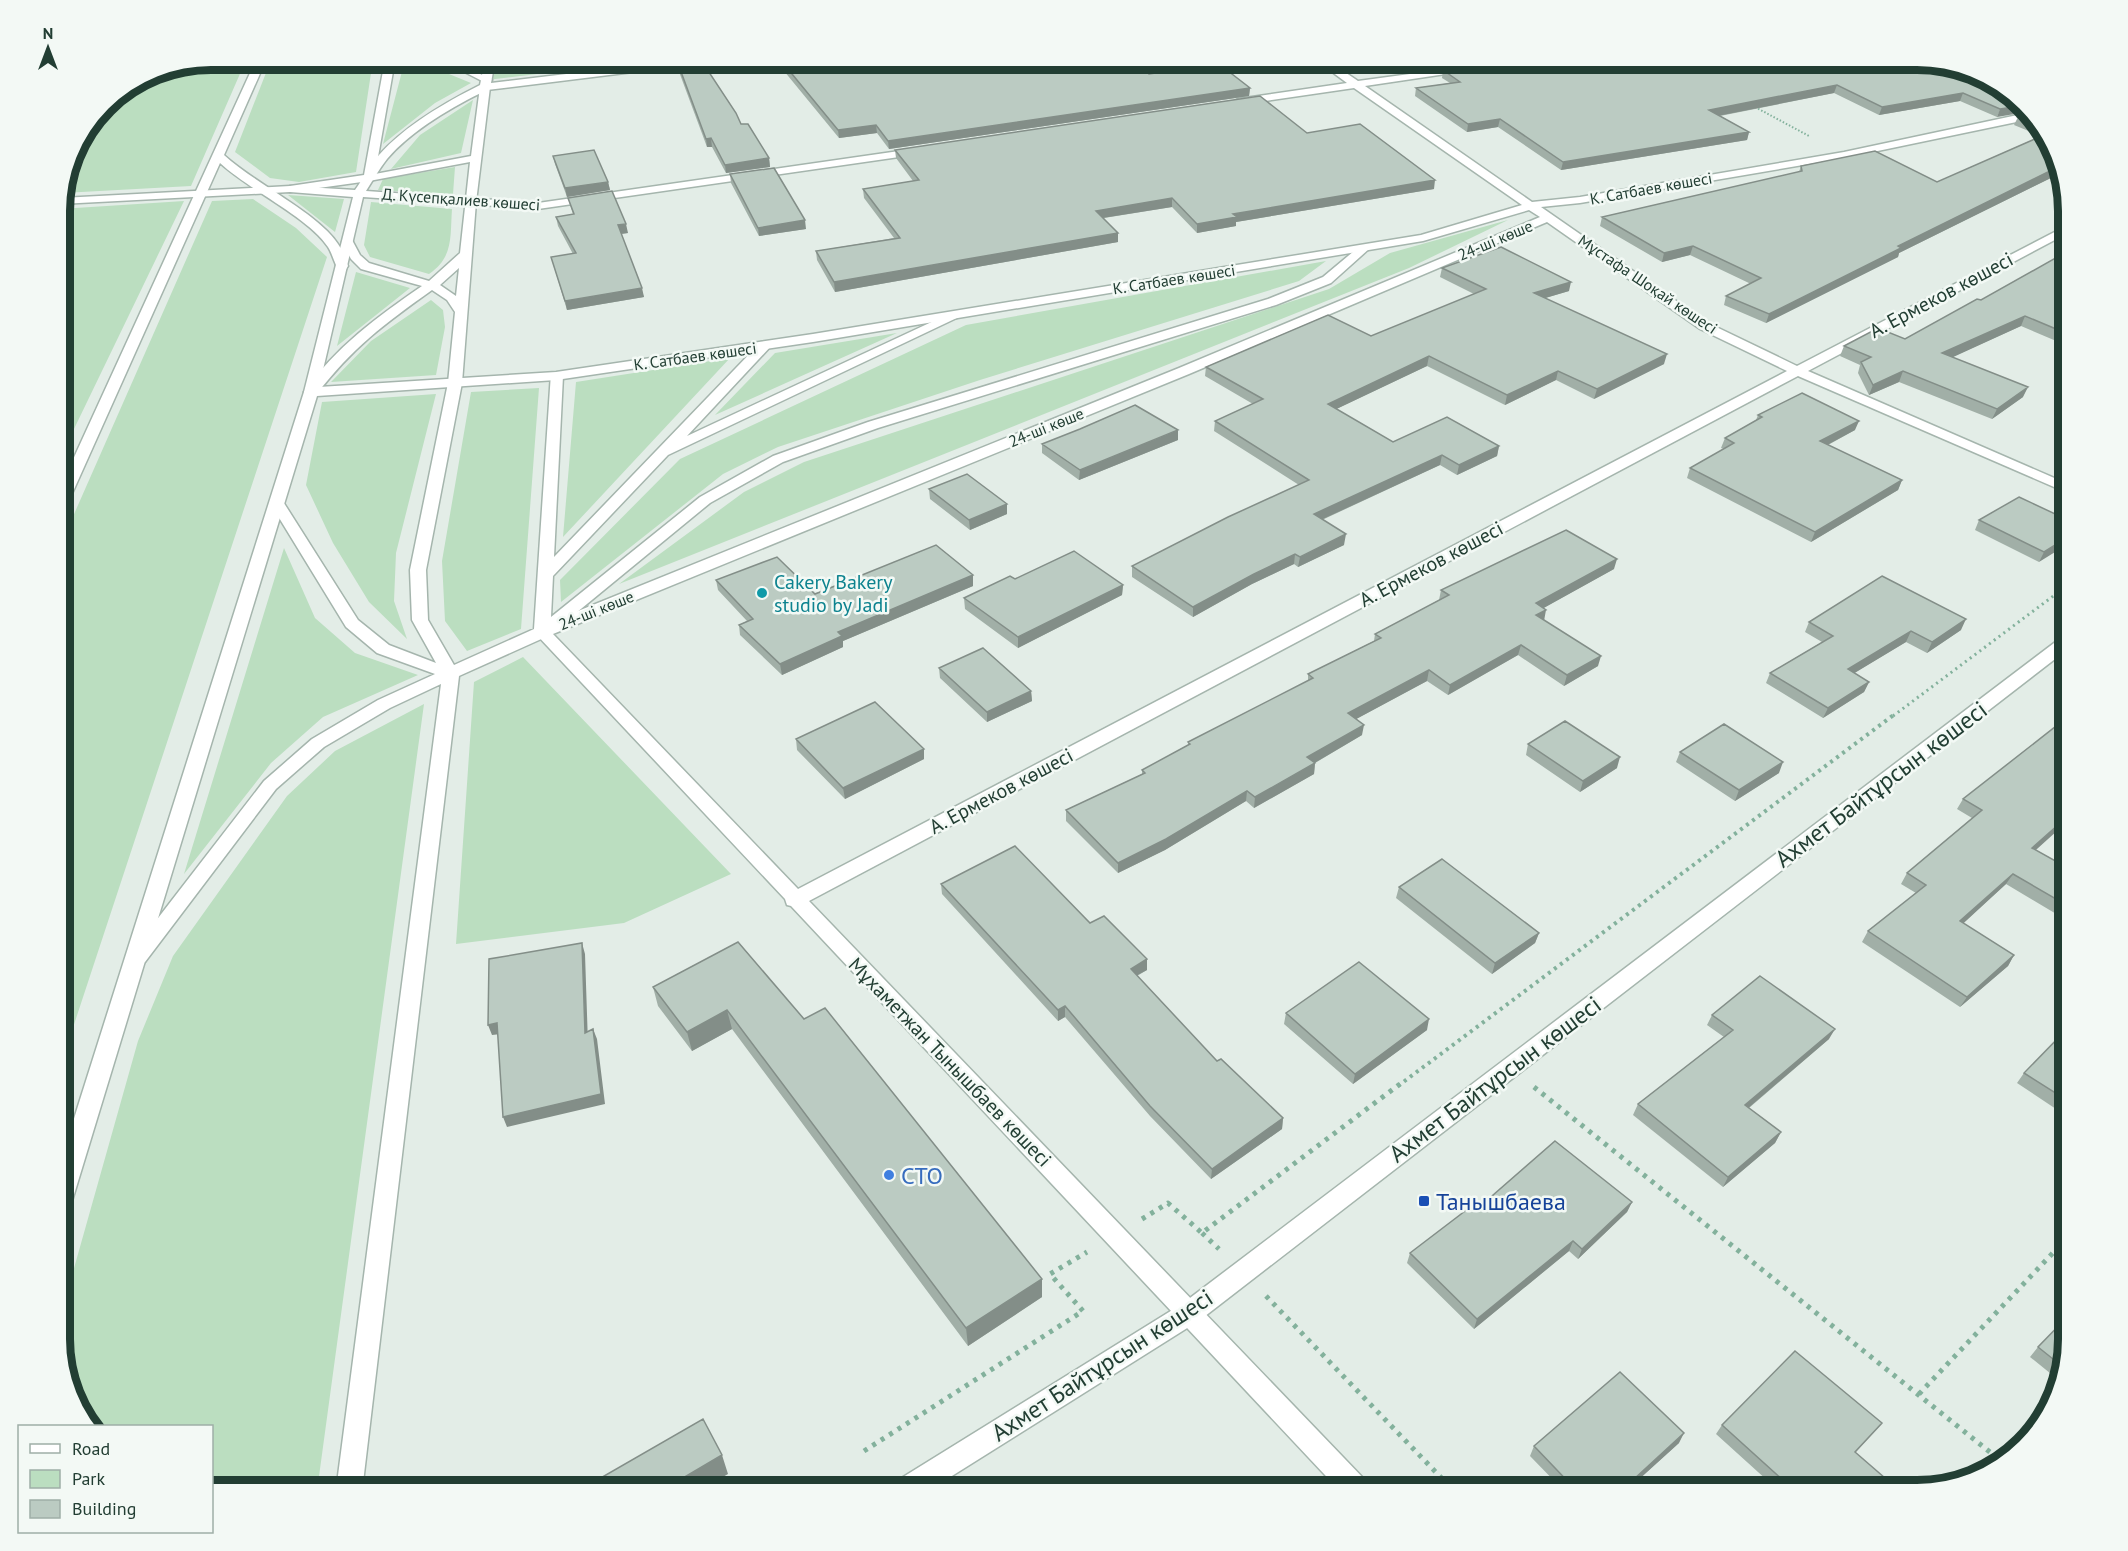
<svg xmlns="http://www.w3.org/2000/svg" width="2128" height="1551" font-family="'PT Sans',sans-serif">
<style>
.green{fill:#bbdec0}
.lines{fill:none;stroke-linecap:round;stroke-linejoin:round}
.service-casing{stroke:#a5b5ad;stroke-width:3}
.minor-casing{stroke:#a5b5ad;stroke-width:3}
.tertiary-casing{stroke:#a5b5ad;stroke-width:3}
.path-far3{stroke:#83b19c;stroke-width:2;stroke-dasharray:1.5 2;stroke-linecap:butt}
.path-far2{stroke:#83b19c;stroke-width:3;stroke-dasharray:2 4;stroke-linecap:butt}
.path-far1{stroke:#83b19c;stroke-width:4;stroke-dasharray:3 4.5;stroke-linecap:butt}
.path{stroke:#83b19c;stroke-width:5;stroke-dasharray:4 6;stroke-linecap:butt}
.service{fill:#fff;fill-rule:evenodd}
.minor{fill:#fff;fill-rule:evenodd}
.tertiary{fill:#fff;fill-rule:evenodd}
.wall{fill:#a1afa7}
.shaded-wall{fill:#838e88}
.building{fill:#bbcbc2;stroke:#838e88;stroke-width:1.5}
.culture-dot{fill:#0f9aa8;stroke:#f3f9f5;stroke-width:2}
.shop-dot{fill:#3f7fe0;stroke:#f3f9f5;stroke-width:2}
.transit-dot{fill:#1a4fb4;stroke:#f3f9f5;stroke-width:2}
.labels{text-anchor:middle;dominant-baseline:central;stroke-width:5;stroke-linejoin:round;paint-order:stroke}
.far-street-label{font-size:16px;fill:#223e33;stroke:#f3f9f5}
.street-label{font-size:20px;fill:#223e33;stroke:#f3f9f5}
.culture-label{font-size:20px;fill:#0d838f;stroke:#f3f9f5;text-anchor:start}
.near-street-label{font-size:24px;fill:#223e33;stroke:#f3f9f5}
.near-shop-label{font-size:24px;fill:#366cbe;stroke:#f3f9f5;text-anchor:start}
.near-transit-label{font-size:24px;fill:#164399;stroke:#f3f9f5;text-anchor:start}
.rim{fill:none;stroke:#223e33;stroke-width:8}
</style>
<rect width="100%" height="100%" fill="#e3ede7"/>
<path class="green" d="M212,60H246L191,186L63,193L76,144L111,98L154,71Z
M271,60H373L356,172L299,182L270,178L235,152Z
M405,60H424L449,74L471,83L435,103L383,144Z
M490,60H653L487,80Z
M473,100L461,153L391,169L420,135Z
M455,167L453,194L378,190L383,179Z
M288,195L344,199L335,232Z
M253,199L296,228L327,257L60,1067V546L212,201Z
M184,201L60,458V209Z
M371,202L452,209C450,236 454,257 429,274L370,257L364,245Z
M1508,220L1409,268L619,584L744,492L804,462L1329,289L1390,253Z
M1326,261L1299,281L980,380L778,447L723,474L561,602L560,580L680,459L966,325Z
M356,272L410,288L337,346Z
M431,300L443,310L445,327L436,375L331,382L371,341Z
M897,333L715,415L775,353Z
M730,358L563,537L576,382Z
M539,388L521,629L467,651L445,621L442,561L471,392Z
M436,394L396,553L394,601L407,639L369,602L333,543L306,485L322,402Z
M284,548L315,618L355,653L418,675L323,717L271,763L184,874Z
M523,657L731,874L624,923L456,944L474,682Z
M424,704L317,1491H212V1426H90C68,1401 60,1351 60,1318L138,1041L173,956L287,796L335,751Z"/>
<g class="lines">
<g class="service-casing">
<path id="service" d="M256,60H266L224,155C254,183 318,213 338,244C343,251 345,259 348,266L346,269H338C334,262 332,253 328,247C308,217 249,190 220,163L67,505L60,509V488Z
M385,60H395L375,174L471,156L480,87L485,84L490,87L476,202L462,383L426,570L428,620L454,665L534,629L551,373H561L563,376L554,557L761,342H771L772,345L687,436L953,312H961L963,315L668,455L553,576L551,617L700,497L773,456L868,422L1268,299L1323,277L1360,246L1364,245L1370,248L1331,283L1276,305L878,428L783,462L710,503L548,636L459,676L362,1491H336L441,684L390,708L324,747L276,789L145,962L138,965L131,962L128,957L264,781L312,739L378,700L435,674L377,653L346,627L270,503L277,499L282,500L358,620L389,645L436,663L412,620L410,570L448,383L455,312L447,300L432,290C383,325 353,347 316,395L311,396L304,392C336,347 377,317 422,286L361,269L351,259L342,242L344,240H352L360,255L369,263L429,281L460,253L470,162L369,181L290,192L285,189L290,186L364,175ZM459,268L456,296L440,285Z
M441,60H453L492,80L484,82Z"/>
</g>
<g class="minor-casing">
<path id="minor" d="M485,60H495L491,83L683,60H711L706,63L487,90C452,107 413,129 387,159C379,169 373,180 366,191L538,203L920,148L925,151L920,154L538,209L363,197L319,387L556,372L813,334L1421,235L1522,205L1354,88L1238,105L1233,102L1238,99L1347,83L1316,60H1327L1358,81L1469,66L1471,68L1466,71L1365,86L1532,202L1580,197L1844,152L2027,113L2031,119L1844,158L1580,203L1541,207L1708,323L1797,366L2068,225V233L1808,371L2068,484V493L1798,376L809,901L1367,1482L1371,1491H1340L791,906L787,905L785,899L534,632L536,628L1179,368L1540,217L1529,210L1423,241L813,342L556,380L317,396L72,1201L68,1208L60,1211V1163L304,392L353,197L290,192L60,204L61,198L290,186L355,190C363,179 370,165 379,155C406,125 444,103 480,85ZM1547,222L1700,329L1787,371L798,889L553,634L1189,374Z"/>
</g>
<g class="tertiary-casing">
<path id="tertiary" d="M2068,636V649L1200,1320L928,1491H891L895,1482L1182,1304L2062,637Z"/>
</g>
<path class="path-far3" d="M1755,107L1809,136"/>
<path class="path-far2" d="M1893,716L2068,585"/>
<path class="path-far1" d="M1398,1086L1895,714"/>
<path class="path" d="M1534,1087L2001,1461
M1142,1219L1168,1203L1202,1233L1400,1084
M1202,1233L1219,1249
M1266,1296L1454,1491
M1919,1394L2068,1237
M864,1451L1083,1311L1050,1274L1087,1252"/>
<use href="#service" class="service"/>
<use href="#minor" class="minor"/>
<use href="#tertiary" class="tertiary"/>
</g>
<path class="wall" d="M1416,60H1490L1429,69Z
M677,61L741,124L769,158L770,167L726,173L712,147H707L678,69Z
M783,63L1149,74L1250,88L1249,96L889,149L877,133L839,138L784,71Z
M1443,70L2008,91L1997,117L1960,101L1879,115L1834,93L1720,116L1749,132L1747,140L1561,170L1498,127L1467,132L1415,96L1416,88L1450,83L1442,78Z
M2027,114L2052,144L2059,174L1899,253L1898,257L1766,323L1724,305L1726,296L1751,284L1690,255L1662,262L1600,226L1602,217L1799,172L1801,166L1937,182L2041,136L2014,125L2018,117Z
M1307,133L1434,189L1236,222V226L1197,233L1172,207L1104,218L1118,242L835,292L817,260L816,251L894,238L864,198L863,189L913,181L896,158L895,150Z
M553,156L608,182L610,190L567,197L555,164Z
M730,174L806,229L759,236L731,183Z
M568,198L628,233L621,234L644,297L567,310L551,257L573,254L558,226L556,217L573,214Z
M2068,251V346L2021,326L1952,357L2023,397L1992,419L1899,382L1869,395L1858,373L1860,365L1840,356L1844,346L1905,339L1981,300Z
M1442,268L1569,291L1545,298L1664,364L1594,399L1556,380L1505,405L1427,366L1336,409L1393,442L1499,446L1497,456L1457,475L1440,465L1322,520L1344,545L1298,567L1294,564L1252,584L1193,617L1132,577V566L1299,485L1214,431L1215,421L1253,404L1205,376L1206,367L1371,336L1474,294L1440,277Z
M1758,415L1855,430L1828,445L1902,480L1898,490L1811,542L1687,478L1690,468L1724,449L1721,448L1725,438L1756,420Z
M1178,440L1079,480L1042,453V444Z
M929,489L1007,504V514L970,530L930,499Z
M1979,520H2068L2039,562L1975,530Z
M1614,569L1543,608L1544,620L1598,666L1564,686L1518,655L1448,695L1427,681L1356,719L1362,735L1315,763L1314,774L1254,808L1246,801L1165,850L1118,873L1066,821V810L1142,774V770L1188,745V742L1308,681V674L1374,641L1375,634L1439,600L1441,590Z
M973,575V586L843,641V647L782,675L740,635L739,625L747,621L718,590L716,580L815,594Z
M1015,579L1123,585L1122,595L1018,648L965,609L964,598Z
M1809,622L1961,630L1927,653L1906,642L1854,673L1869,682L1864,692L1823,718L1766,683L1770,673L1822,642L1805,632Z
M939,668L1031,691L1032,701L987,722L940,678Z
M2060,723L2036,850L2068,868V921L2006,884L1963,923L2014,955L2008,966L1960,1007L1862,942L1868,931L1916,893L1901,884L1907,873L1972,818L1957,809L1963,799Z
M796,739L924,759L845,799L797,750Z
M1528,744L1617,768L1580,792L1526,755Z
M1680,752L1779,773L1735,801L1676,762Z
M941,884L1090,923L1147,959V970L1137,976L1217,1061L1283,1118L1282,1129L1211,1179L1150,1116L1065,1017L1058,1021L942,894Z
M1399,887L1539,933L1535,943L1492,974L1396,898Z
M738,942L1042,1297L968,1346L732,1029L692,1051L658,1006L653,987Z
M1286,1013L1427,1030L1353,1084L1284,1024Z
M1712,1015L1829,1039L1749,1108L1781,1132L1775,1143L1723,1187L1633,1115L1638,1104L1724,1037L1707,1025Z
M2068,1031V1117L2017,1083L2024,1073Z
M1632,1202L1627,1212L1578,1259L1569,1251L1474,1329L1407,1263L1410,1253L1477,1209Z
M2068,1340L2061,1382L2030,1357L2038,1347Z
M1882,1423L1855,1453L1900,1491H1779L1716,1434L1722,1425Z
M1679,1443L1626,1491H1564L1530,1456L1534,1446Z"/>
<path class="shaded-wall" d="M1439,60H1490L1429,69L1430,61Z
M1837,85L1834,93L1707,118L1709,110Z
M1250,88L1249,96L889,149L888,141Z
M1963,93L1960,101L1879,115L1882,107Z
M2020,106L2026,112L1997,117L2000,109Z
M1500,119L1498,127L1467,132L1468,124Z
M876,125L877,133L839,138L838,130Z
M1749,132L1747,140L1561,170L1563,162Z
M711,138L712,147H707L706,139Z
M769,158L770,167L726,173L725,165Z
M2058,167L2059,174L1899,253L1898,257L1766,323L1769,314L1898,246Z
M1435,180L1434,189L1236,222V226L1197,233V224L1233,214Z
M608,182L610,190L567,197L565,188Z
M1172,198V207L1096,219V211Z
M805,220L806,229L759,236L758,228Z
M626,224L628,233L620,234L618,225Z
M1118,233V242L835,292L834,282Z
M1693,246L1690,255L1662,262L1664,253Z
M1571,282L1569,291L1532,302L1534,293Z
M642,288L644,297L567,310L565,301Z
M2025,316L2021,326L1938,364L1942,353Z
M1667,354L1664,364L1594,399L1597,389Z
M1429,356L1427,366L1326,414L1328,404Z
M1558,371L1556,380L1505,405L1507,395Z
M1903,371L1899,382L1869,395L1873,385Z
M2028,387L2023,397L1992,419L1997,409Z
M1859,421L1855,430L1816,451L1820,441Z
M1178,430V440L1079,480L1080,470Z
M1499,446L1497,456L1457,475L1459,465Z
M1442,455L1440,465L1312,524L1314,514Z
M1902,480L1898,490L1811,542L1815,532Z
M1007,504V514L970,530L969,520Z
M1346,534L1344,545L1298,567L1300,557Z
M2068,537V544L2039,562L2044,552Z
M1295,554L1294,564L1252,584L1193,617V607L1254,574Z
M1617,559L1614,569L1533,614L1536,603Z
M973,575V586L843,641V647L782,675L780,664L838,632Z
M1123,585L1122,595L1018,648V637Z
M1546,610L1544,621L1536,615Z
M1966,619L1961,630L1927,653L1932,642Z
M1911,631L1906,642L1843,680L1848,669Z
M1521,645L1518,655L1448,695L1450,685Z
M1601,656L1598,666L1564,686L1567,675Z
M1429,670L1427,681L1347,724L1348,713Z
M1869,682L1864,692L1823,718L1828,708Z
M1031,691L1032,701L987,722V712Z
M1364,725L1362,735L1306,768L1307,757Z
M924,749V759L845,799L843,788Z
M1620,757L1617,768L1580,792L1583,781Z
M1783,762L1779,773L1735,801L1739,790Z
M1315,763L1314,774L1254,808L1255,797Z
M1247,791L1246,801L1165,850L1118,873V863Z
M2068,816V821L2026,859L2032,848Z
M2013,874L2006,884L1954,932L1960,921Z
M1539,933L1535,943L1492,974L1495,963Z
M582,943L585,954L588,1044L585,1033Z
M2014,955L2008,966L1960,1007L1967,997Z
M1147,959V970L1130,979L1131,969Z
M1065,1006V1017L1058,1021V1010Z
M727,1010L732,1029L692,1051L687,1032Z
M1429,1019L1427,1030L1353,1084L1355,1074Z
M497,1023L501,1034L492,1035L488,1025Z
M593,1029L597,1039L605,1104L507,1127L503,1117Z
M1835,1029L1829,1039L1740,1115L1745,1105Z
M1283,1118L1282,1129L1211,1179L1212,1169Z
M1781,1132L1775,1143L1723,1187L1728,1177Z
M1632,1202L1627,1212L1578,1259L1582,1249Z
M1573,1241L1569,1251L1474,1329L1477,1319Z
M1042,1279V1297L968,1346L966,1328Z
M1684,1433L1679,1443L1626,1491H1621Z
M722,1455L728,1474L699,1491H661Z"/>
<path class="building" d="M684,60H701L736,113L741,124H748L769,158L725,165L711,138L706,139L677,61Z
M803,60H1133L1149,74L1219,64L1250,88L888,141L876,125L838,130L783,63Z
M1508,60H1917L1965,68L2008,91L2020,106L2000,109L1963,93L1882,107L1837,85L1709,110L1749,132L1563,162L1500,119L1468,124L1416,88L1460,82L1443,70Z
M1260,96L1307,133L1360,124L1435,180L1233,214L1237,217L1197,224L1172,198L1096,211L1118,233L834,282L816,251L900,238L863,189L919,180L895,150Z
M2027,114L2036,124L2018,117Z
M2044,135L2052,144L2058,167L1898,246L1901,248L1769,314L1726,296L1761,278L1693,246L1664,253L1602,217L1802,171L1801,166L1875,151L1937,182Z
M594,150L608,182L565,188L553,156Z
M774,168L805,220L758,228L730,174Z
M612,191L626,224L618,225L642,288L565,301L551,257L576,253L556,217L574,214L568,198Z
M1501,247L1571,282L1534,293L1667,354L1597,389L1558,371L1507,395L1429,356L1328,404L1393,442L1447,417L1499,446L1459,465L1442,455L1314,514L1346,534L1300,557L1295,554L1254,574L1193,607L1132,566L1228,517L1309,480L1215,421L1263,399L1206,367L1328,315L1371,336L1486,289L1442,268Z
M2068,251V334L2025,316L1942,353L2028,387L1997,409L1903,371L1873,385L1861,362L1871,357L1844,346L1878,328L1905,339L1977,299L1981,300Z
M1802,393L1859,421L1820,441L1902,480L1815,532L1690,468L1734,443L1725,438L1762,417L1758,415Z
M1135,405L1178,430L1080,470L1042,444L1080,429Z
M967,474L1007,504L969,520L929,489Z
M2019,497L2068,520V537L2044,552L1979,520Z
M1566,530L1617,559L1536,603L1546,610L1536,615L1601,656L1567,675L1521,645L1450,685L1429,670L1348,713L1364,725L1307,757L1315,763L1255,797L1247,791L1166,839L1118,863L1066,810L1145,773L1142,770L1190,744L1188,742L1313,678L1308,674L1381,638L1375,634L1449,595L1441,590Z
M936,545L973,575L838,632L842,636L780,664L739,625L753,619L716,580L777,557L815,594Z
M1074,551L1123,585L1018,637L964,598L1010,576L1015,579Z
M1882,576L1966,619L1932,642L1911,631L1848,669L1869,682L1828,708L1770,673L1833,636L1809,622Z
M983,648L1031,691L987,712L939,668Z
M875,702L924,749L843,788L796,739Z
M1565,721L1620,757L1583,781L1528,744Z
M2060,723L2068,728V816L2032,848L2068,868V906L2013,874L1960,921L2014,955L1967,997L1868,931L1926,885L1907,873L1982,810L1963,799Z
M1724,724L1783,762L1739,790L1680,752Z
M1015,846L1090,923L1104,916L1147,959L1131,969L1217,1061L1221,1059L1283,1118L1212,1169L1150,1106L1065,1006L1058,1010L941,884Z
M1442,859L1539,933L1495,963L1399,887Z
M738,942L804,1019L825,1008L1042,1279L966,1328L727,1010L687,1032L653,987Z
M582,943L585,1033L593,1029L601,1094L503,1117L497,1023L488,1025L489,959Z
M1359,962L1429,1019L1355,1074L1286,1013Z
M1760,976L1835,1029L1745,1105L1781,1132L1728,1177L1638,1104L1733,1030L1712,1015Z
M2066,1030L2068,1031V1101L2024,1073Z
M1555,1141L1632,1202L1582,1249L1573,1241L1477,1319L1410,1253L1473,1205L1477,1209Z
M2068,1316V1340L2063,1367L2038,1347Z
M1795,1351L1882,1423L1855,1452L1900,1491H1795L1722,1425Z
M1620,1372L1684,1433L1621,1491H1577L1534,1446Z
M703,1419L722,1455L661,1491H578Z"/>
<circle class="culture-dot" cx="762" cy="593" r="6"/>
<circle class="shop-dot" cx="889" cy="1175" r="6"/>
<rect class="transit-dot" x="1418" y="1195" width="12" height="12" rx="3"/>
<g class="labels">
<g class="far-street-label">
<text transform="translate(1651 188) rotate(-10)">К. Сатбаев көшесі</text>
<text transform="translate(461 199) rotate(4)">Д. Күсепқалиев көшесі</text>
<text transform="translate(1495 240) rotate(-23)">24-ші көше</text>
<text transform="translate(1174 279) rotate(-9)">К. Сатбаев көшесі</text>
<text transform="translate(1648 284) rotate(34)">Мұстафа Шоқай көшесі</text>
<text transform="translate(695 356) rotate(-8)">К. Сатбаев көшесі</text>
<text transform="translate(1046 427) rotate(-22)">24-ші көше</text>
<text transform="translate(596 610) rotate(-22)">24-ші көше</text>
</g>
<g class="street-label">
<text transform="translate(1941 295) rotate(-28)">А. Ермеков көшесі</text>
<text transform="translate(1431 564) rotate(-28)">А. Ермеков көшесі</text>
<text transform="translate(1001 791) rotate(-28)">А. Ермеков көшесі</text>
<text transform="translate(950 1062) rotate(46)">Мұхаметжан Тынышбаев көшесі</text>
</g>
<g class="culture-label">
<text x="774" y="582">Cakery Bakery<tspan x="774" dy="23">studio by Jadi</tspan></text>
</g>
<g class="near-street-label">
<text transform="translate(1881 784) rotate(-37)">Ахмет Байтұрсын көшесі</text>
<text transform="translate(1495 1079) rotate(-37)">Ахмет Байтұрсын көшесі</text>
<text transform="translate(1102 1365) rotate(-33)">Ахмет Байтұрсын көшесі</text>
</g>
<g class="near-shop-label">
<text x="901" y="1175">СТО</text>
</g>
<g class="near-transit-label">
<text x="1436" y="1201">Танышбаева</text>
</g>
</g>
<path d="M0 0H2128V1551H0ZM211 70H1917A141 141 0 0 1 2058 211V1339A141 141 0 0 1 1917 1480H211A141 141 0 0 1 70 1339V211A141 141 0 0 1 211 70Z" fill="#f3f9f5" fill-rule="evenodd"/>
<path class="rim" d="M211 70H1917A141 141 0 0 1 2058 211V1339A141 141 0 0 1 1917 1480H211A141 141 0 0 1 70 1339V211A141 141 0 0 1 211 70Z"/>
<rect x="18" y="1425" width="195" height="108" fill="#f3f9f5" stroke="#9faea7" stroke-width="1.5"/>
<rect x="30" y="1444" width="30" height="9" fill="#ffffff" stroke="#9faea7" stroke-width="1.5"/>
<text x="72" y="1455" font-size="18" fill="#223e33">Road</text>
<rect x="30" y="1470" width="30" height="18" fill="#bbdec0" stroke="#9faea7" stroke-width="1.5"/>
<text x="72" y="1485" font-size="18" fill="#223e33">Park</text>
<rect x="30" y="1500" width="30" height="18" fill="#bbcbc2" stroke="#9faea7" stroke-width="1.5"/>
<text x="72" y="1515" font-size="18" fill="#223e33">Building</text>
<g transform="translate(48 48)" stroke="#f3f9f5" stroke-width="4.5" paint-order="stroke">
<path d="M0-4.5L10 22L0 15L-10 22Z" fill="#223e33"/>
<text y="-9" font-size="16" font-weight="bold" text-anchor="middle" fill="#223e33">N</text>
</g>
</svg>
